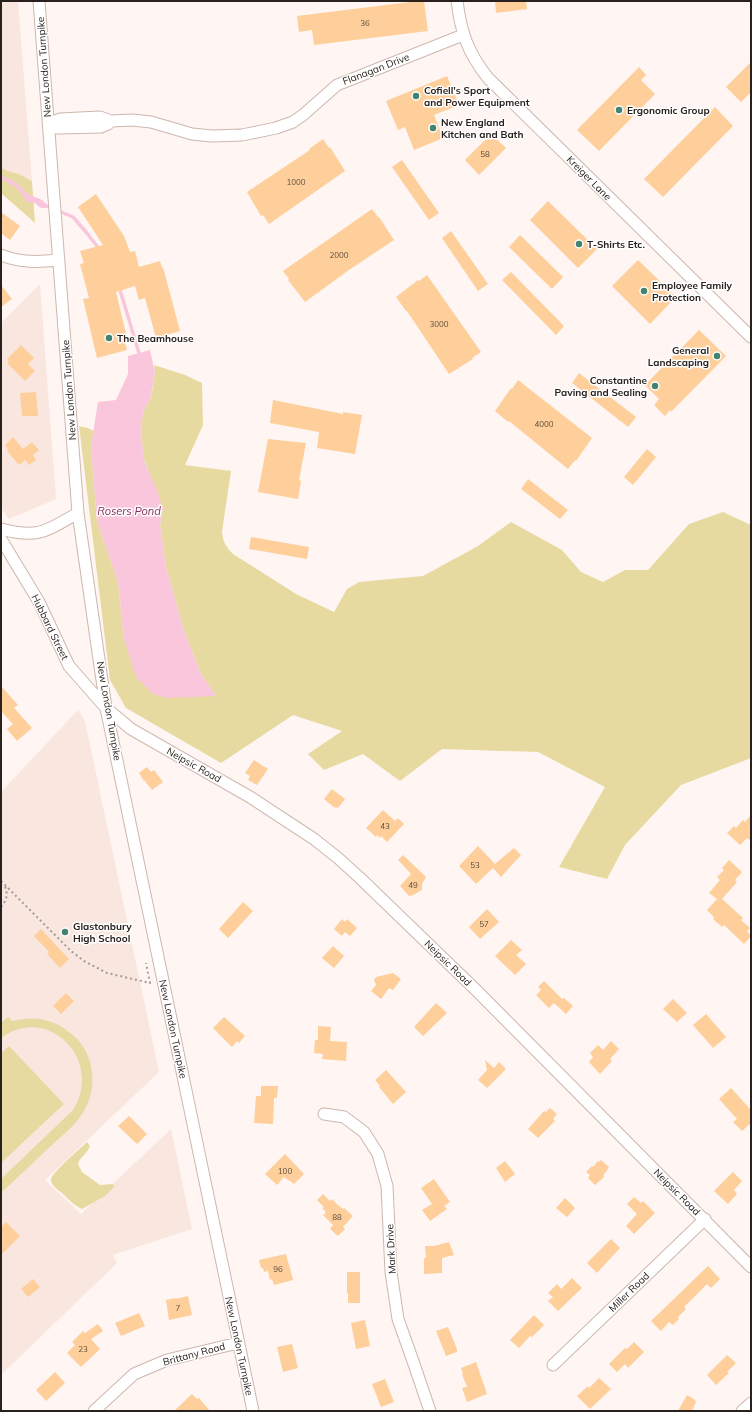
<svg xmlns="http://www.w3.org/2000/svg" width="752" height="1412" font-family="Mulish,sans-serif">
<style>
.built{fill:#f9e7df}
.green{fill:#e7daa1}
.water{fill:#f9c6dc}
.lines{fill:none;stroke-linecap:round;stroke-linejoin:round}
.stream{stroke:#f9c6dc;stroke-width:3.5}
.building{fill:#fecf9b}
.minor-casing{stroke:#cdb7ae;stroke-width:13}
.path{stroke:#a49b98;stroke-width:2;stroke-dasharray:2 3;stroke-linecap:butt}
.minor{stroke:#fff;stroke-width:11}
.poi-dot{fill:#428372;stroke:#fff;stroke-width:1.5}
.labels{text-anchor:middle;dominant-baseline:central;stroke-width:3;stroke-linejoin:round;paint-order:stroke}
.number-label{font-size:8px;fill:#5e4c3c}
.street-label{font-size:10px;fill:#29211d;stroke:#fff}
.poi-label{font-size:10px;font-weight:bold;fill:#29211d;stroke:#fff;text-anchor:start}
.water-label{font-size:11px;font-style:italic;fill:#842759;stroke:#fff}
</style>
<rect width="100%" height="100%" fill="#fff5f2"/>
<path class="built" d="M1,1H18L32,181L25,179L23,176L7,172L1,167Z
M40,284L56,499L9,519L1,508V323Z
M78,710L85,721L159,1072L45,1180L81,1214L171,1129L192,1229L113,1255L117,1263L1,1375V792Z"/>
<path class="green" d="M1,167C10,174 16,172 23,176C26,178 27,179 32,181L35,223L1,193Z
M154,365L185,375L202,383L203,425L185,465L231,471L222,532C223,542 226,547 233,554L296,594L334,612L347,589L359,582L423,576L478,546L511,522L562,550L581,572L603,582L625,570H648L689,524L723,512L751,525V758L681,785L625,845L607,879L559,867L605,787L538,752L442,749L400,781L363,754L324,770L308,754L342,731L293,715L221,763L126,708L110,680L79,426L88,428L94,431L91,446L97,521L118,582L124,639L216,696L201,674L184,631L166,567L160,525L163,509L143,457L141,423L144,410L150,400L152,391L155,373Z
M8,1017L12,1021C35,1015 56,1019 74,1036C94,1054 98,1086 85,1109C78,1123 64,1134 52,1145C35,1161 18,1177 1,1193V1179L73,1110C104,1060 48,1003 1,1038V1023Z
M9,1046L64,1104L1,1163V1053Z
M87,1142L90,1146C87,1154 80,1157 78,1164L82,1172L100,1185L113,1184L114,1187L105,1196L82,1209C75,1206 68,1199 62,1193C58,1190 51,1185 51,1180C50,1174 81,1148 87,1142Z"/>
<path class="water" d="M1,175L16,182L28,194L42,200L46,204V208H41L35,203L27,202C21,190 13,185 1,179Z
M150,350L155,373L150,400L144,410L141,423L143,457L147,468L157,490L163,509L160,525L166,567L184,631L201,674L216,696L167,698L153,694L136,677L124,639L118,582L97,521L91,446L98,402L116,400L128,374V356Z"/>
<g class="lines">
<path class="stream" d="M42,204L73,217L86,232L97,246
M120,290L139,353"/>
</g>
<path class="building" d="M418,1H424L428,31L314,45L312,30L299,32L297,16Z
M495,1H526L527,9L496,13Z
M751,62V92L741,102L726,87Z
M639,67L646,75L641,80L655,94L599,151L577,130Z
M447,76L459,105L434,115L443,138L414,150L405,127L398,130L386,101Z
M715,107L733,126L663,197L644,179Z
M491,134L506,148L479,175L465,160Z
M323,139L329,148L330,147L345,171L269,224L263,215L261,216L247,192L310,150L309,149Z
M402,160L439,213L429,220L392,167Z
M96,194L124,236L130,252L135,251L139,267L160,261L162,268L163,267L180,331L156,338L145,298L139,300L135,286L116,292L128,342H125L127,350L97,358L83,299L89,298L80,264L84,263L80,251L103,245L78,207Z
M548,201L597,249L578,268L530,220Z
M372,209L378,217H379L394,240L349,270L305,302L288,280L289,279L283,271Z
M1,212L20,226L10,240L1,233Z
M451,231L488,284L478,291L442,238Z
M520,235L563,277L552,289L509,247Z
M638,260L676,297L650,324L612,286Z
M511,272L564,326L556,335L502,280Z
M427,275L481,352L472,358L473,359L449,374L407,311H406L396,297L418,280L419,281Z
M1,285L12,299L1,307Z
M699,330L726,356L671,412L670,410L665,416L654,405L659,399L645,385Z
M21,345L34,358L28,364L35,371L25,381L7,363L9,361L7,359Z
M579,373L636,417L628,427L572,383Z
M518,380L592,438L576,461L575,460L568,469L509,421L508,422L495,411L511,388L512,389Z
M36,392L38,416H22L20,393Z
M273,400L343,414V412L362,415L355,454L317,448L319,432L270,423Z
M13,437L23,449L32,442L39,450L33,455L36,460L29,465L25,460L19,465L7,451L8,449L5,445Z
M268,439L306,443L299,480L301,481L298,499L258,492Z
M647,449L656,457L633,485L624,477Z
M528,479L568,510L560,519L521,489Z
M251,537L309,547L307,559L249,549Z
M1,686L18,705L14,708L32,728L17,741L7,729L13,724L1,711Z
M254,760L268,769L257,785L248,780L250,776L245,773Z
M147,767L151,772L154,770L163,782L152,790L144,780V781L139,773Z
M332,789L345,799L338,808L336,807L335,808L324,799Z
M383,810L395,821L398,818L404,824L387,842L381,836L380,838L377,835L376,837L366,828Z
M751,815V841L747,838L740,845L727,833L734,826L736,828L743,820L745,822Z
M478,846L495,864L514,848L521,855L501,877L493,868L476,884L459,866Z
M403,855L426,877L422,884V890L413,895L409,896L400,886L411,874L398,860Z
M729,860L742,872L735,880L737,882L722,899L743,918L741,920L750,928L747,931L751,936L744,944L724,925L722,927L713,919L714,917L707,910L717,899L709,893L720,880L717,877L724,870L722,868Z
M243,902L253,911L228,938L219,929Z
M487,909L499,922L480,939L469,927Z
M342,919L345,922L347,919L357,928L350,936L345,932L342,936L334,929Z
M41,929L69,959L60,968L47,954L49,952L34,936Z
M511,940L522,950L516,955L526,964L515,975L495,956Z
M333,946L344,956L334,968L322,958Z
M393,973L401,979L393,990L389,988L381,999L371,991L376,985L374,980L376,977Z
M544,981L562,999L564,998L573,1006L566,1014L554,1003L549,1008L536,995L541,990L538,987Z
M66,993L74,1001L61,1014L53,1006Z
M673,999L687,1013L677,1022L663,1009Z
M436,1003L447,1013L423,1036L414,1027Z
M706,1014L726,1037L713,1048L693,1025Z
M224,1017L245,1036L239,1043L237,1041L232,1047L213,1028Z
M318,1026L331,1027L330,1041L347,1042L346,1061L322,1059L323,1054L314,1053L315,1040H318Z
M611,1041L619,1049L610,1059L612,1061L600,1074L589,1062L593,1057L590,1053L598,1045L603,1050Z
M485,1060L494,1068L499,1062L506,1069L487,1088L478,1080L487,1070Z
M386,1070L406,1092L393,1104L379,1087L380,1086L375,1080Z
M261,1086H278L277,1098H274L273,1124L254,1123L256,1096H261Z
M731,1088L751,1110V1123L742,1131L733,1122L737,1119L719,1099Z
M550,1108L557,1114L553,1119L555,1121L538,1138L528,1129L544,1111L546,1112Z
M129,1116L147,1134L137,1144L118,1126Z
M285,1154L304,1174L294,1184L284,1177L277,1185L265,1174Z
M601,1160L609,1167L603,1176L604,1177L595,1185L588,1178L590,1175L586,1172L592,1166L593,1167L598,1161L599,1162Z
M505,1161L515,1174L505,1182L496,1168Z
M733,1172L742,1181L734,1190L737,1194L728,1204L714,1191Z
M434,1179L450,1202L444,1206L447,1209L430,1221L422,1210L432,1204L421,1188Z
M323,1194L330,1201L332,1199L338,1205L343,1209L344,1208L353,1216L343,1227L345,1229L338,1236L330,1229L333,1225L323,1215L326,1212L322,1208L324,1207L317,1200Z
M634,1197L641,1203L643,1201L655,1213L634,1234L626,1226L637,1214L627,1204Z
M565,1198L575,1208L567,1217L556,1208Z
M6,1222L20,1236L1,1255V1227Z
M611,1239L620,1248L597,1273L587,1263Z
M449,1242L454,1255L442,1258V1273L424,1274V1258H426L425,1246H434Z
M286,1254L293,1280L274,1285L272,1279L270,1280L268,1271L264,1272L263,1268H261L259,1260Z
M708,1266L720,1279L711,1288L707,1284L684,1307L686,1309L678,1317L679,1319L673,1325L669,1322L661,1331L651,1321Z
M347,1272H360V1303H348V1293H347Z
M572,1278L582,1288L558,1311L548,1301L553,1297L548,1293L557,1284L561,1289Z
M33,1279L40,1287L28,1297L21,1289Z
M188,1296L192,1315L169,1320L166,1300L175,1298V1299Z
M139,1313L145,1326L121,1336L115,1323Z
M534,1315L544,1325L532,1337L530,1336L519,1348L510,1340Z
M365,1320L370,1346L356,1349L351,1323Z
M98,1324L103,1331L91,1339L100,1349L81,1367L67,1353L75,1345L72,1342L83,1331L85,1333Z
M448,1327L457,1349V1352L446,1356L436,1331Z
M634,1342L644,1352L628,1368L625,1364L617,1372L609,1364L625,1348L627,1349Z
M292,1344L298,1368L283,1372L277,1347Z
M727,1355L736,1363L727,1372L729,1373L716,1385L707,1375Z
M476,1362L487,1394L467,1402L462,1388L467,1387L462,1374L463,1373L461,1368Z
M55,1372L65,1383L46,1401L36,1390Z
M599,1378L611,1389L590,1409L577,1396L588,1386L589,1388Z
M385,1379L394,1402L381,1407L372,1384Z
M192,1394L197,1399L199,1398L210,1411H174Z
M687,1395L694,1399L696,1402L692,1411H678Z"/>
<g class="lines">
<g class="minor-casing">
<path id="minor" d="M39,1L78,513L106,708L253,1411
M457,1C461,33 468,53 488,78L751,337
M49,124L60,119L100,117L111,121L132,120L151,122L192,134L212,136L242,135L276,128L293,122L303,115L337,85L463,35
M49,124L57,128L101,127L108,124L111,121
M1,255C21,263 39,262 59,260
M1,529C39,539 46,531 78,513
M1,539L39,602L69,666L106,708L131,729L250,797L314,839L338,858L360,878L477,991L751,1267
M324,1114L344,1117L364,1132L378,1154L387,1186L391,1272L398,1319L414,1364L430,1411
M553,1365L705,1219
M94,1411L134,1374L167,1360L238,1343
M742,1411L751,1403"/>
</g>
<path class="path" d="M1,881L71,951L84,961L107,973L150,983L146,963
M1,907C7,900 8,894 5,886"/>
<use href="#minor" class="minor"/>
</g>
<g class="poi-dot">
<circle cx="416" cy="96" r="4"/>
<circle cx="619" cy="110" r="4"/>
<circle cx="433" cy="128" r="4"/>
<circle cx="579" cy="244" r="4"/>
<circle cx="644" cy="291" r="4"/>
<circle cx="109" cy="338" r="4"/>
<circle cx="717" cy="356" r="4"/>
<circle cx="655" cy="386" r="4"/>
<circle cx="65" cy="932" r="4"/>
</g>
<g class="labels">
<g class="number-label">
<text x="365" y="23">36</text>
<text x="485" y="154">58</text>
<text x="296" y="182">1000</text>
<text x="339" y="255">2000</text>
<text x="439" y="324">3000</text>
<text x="544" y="424">4000</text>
<text x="385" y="826">43</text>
<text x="475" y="865">53</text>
<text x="413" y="885">49</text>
<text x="484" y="924">57</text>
<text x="285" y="1171">100</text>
<text x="337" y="1217">88</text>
<text x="278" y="1269">96</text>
<text x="178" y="1308">7</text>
<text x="83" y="1349">23</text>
</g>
<g class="street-label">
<text transform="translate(44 67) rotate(-94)">New London Turnpike</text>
<text transform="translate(376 69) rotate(-21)">Flanagan Drive</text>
<text transform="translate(589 178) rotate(45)">Kreiger Lane</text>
<text transform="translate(69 390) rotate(-94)">New London Turnpike</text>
<text transform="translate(50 627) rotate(64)">Hubbard Street</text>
<text transform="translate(109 711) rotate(80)">New London Turnpike</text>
<text transform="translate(194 765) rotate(29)">Neipsic Road</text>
<text transform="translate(448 963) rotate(44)">Neipsic Road</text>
<text transform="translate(173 1029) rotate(78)">New London Turnpike</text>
<text transform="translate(677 1192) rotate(45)">Neipsic Road</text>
<text transform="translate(391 1249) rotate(-93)">Mark Drive</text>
<text transform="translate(629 1292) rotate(-44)">Miller Road</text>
<text transform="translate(239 1346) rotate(78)">New London Turnpike</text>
<text transform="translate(194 1354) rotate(-15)">Brittany Road</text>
</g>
<g class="poi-label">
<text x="424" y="90">Cofiell's Sport<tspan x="424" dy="12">and Power Equipment</tspan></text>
<text x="627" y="110">Ergonomic Group</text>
<text x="441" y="122">New England<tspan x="441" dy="12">Kitchen and Bath</tspan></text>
<text x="587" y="244">T-Shirts Etc.</text>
<text x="652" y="285">Employee Family<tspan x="652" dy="12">Protection</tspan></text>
<text x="117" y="338">The Beamhouse</text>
<text x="709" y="350" text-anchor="end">General<tspan x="709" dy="12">Landscaping</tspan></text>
<text x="647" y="380" text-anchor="end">Constantine<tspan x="647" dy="12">Paving and Sealing</tspan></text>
<text x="73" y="926">Glastonbury<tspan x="73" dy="12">High School</tspan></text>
</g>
<g class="water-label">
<text x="129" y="511">Rosers Pond</text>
</g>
</g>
<rect width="752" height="1412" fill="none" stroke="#29211d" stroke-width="4"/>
</svg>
